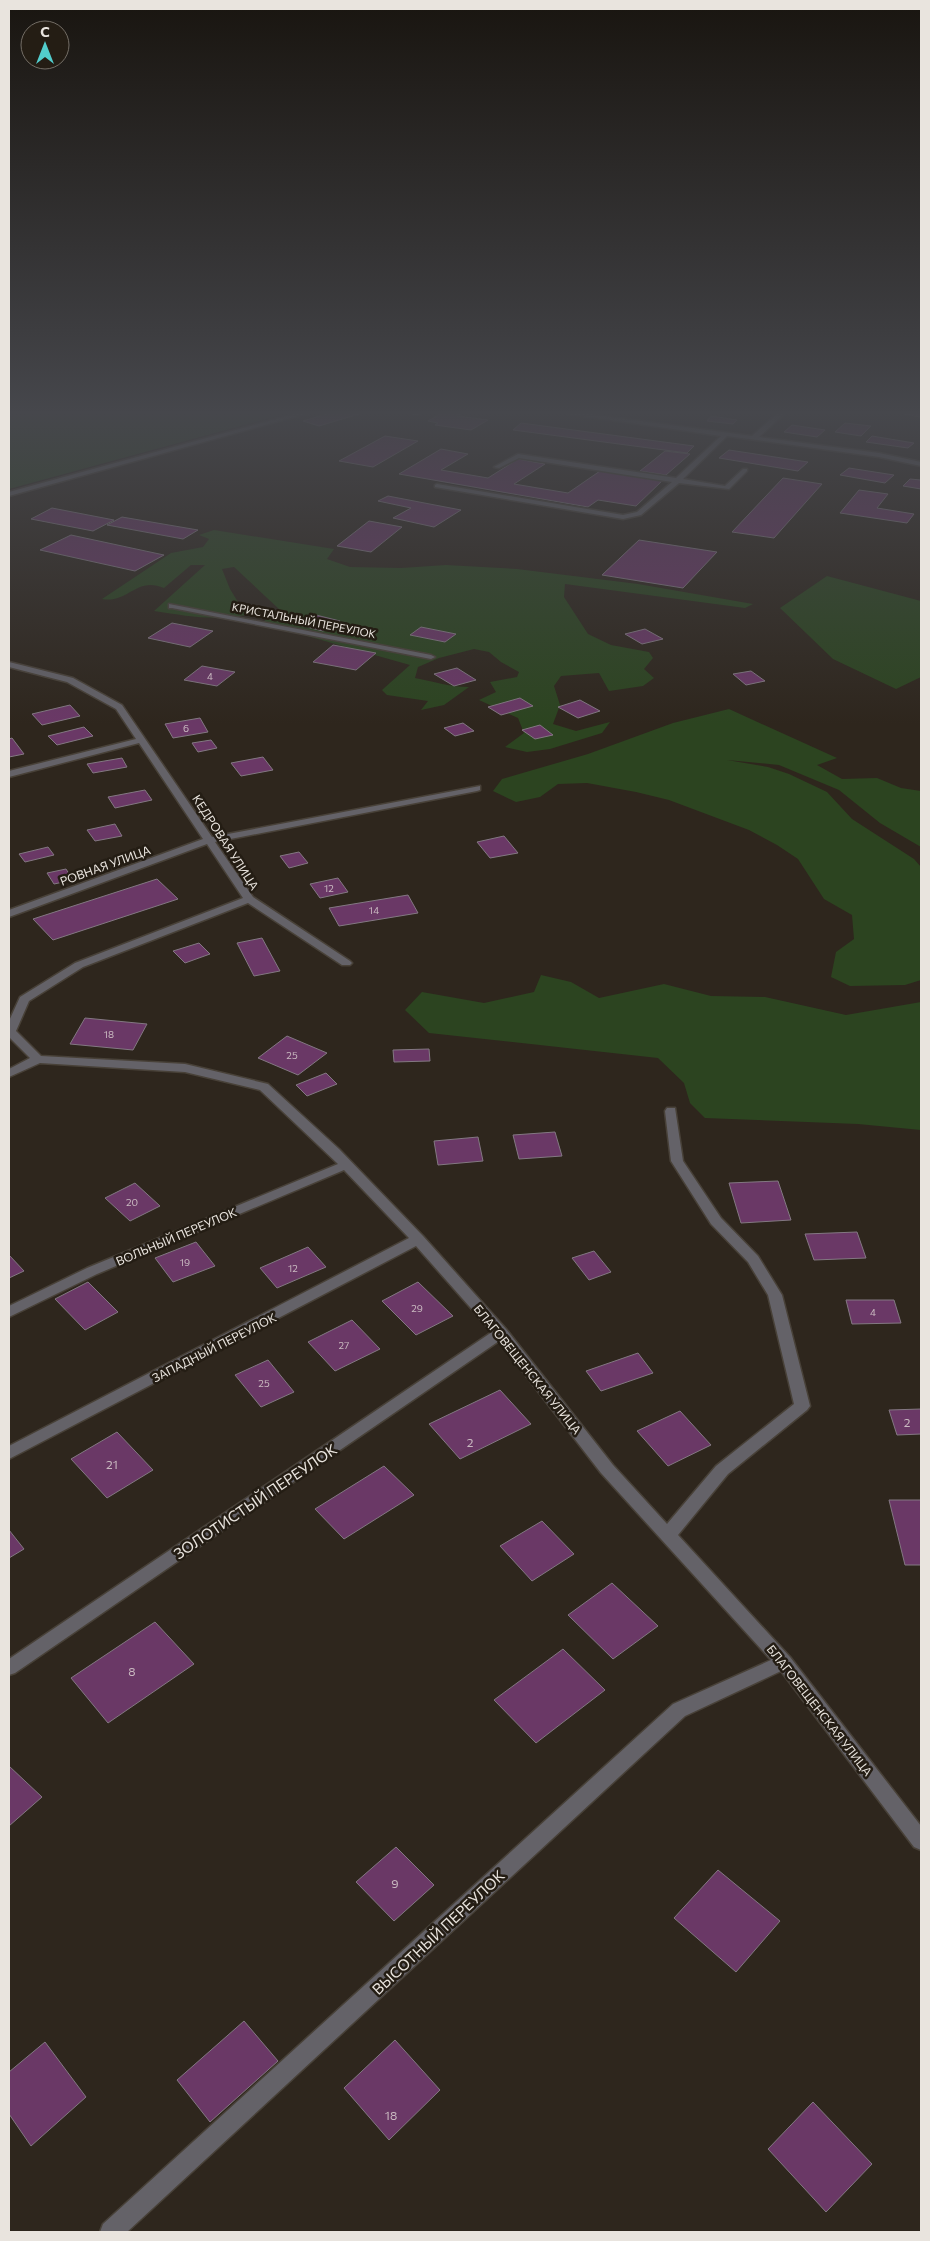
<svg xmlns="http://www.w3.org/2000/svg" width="930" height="2241" font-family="Commissioner,sans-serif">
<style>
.green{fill:#2c4420}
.building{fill:#6a3866;stroke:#837882}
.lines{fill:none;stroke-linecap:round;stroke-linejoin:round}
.minor-casing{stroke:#484138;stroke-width:3}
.minor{fill:#646268;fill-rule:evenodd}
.labels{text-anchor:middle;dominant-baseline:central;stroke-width:5;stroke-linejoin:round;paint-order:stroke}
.number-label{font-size:10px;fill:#c9b9c0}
.far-street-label{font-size:11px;fill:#e9e4de;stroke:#241d14}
.street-label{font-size:12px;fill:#e9e4de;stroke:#241d14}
.near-number-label{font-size:12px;fill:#c9b9c0}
.near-street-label{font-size:15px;fill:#e9e4de;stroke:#241d14}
</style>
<rect width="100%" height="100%" fill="#2e261d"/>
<path class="green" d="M51,410H299L9,489V417Z
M214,530L334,549L327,559L350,567L401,568L446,565L517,569L638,584L753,604L745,608L565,584L564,597L588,634L611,645L649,652L653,658L644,669L654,678L643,686L609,691L599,673L561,676L554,686L560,705L553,724L576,731L610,722L602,733L550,749L527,752L505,747L524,733L518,718L479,700L496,692L490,682L517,677L519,672L501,662L489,652L474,649L439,658L418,667L415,678C435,682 450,687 469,687L444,705L421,710L428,701L387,695L382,690L410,665L261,623L280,610L234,567L222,569L230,589L246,615C213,621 187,616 154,611L205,565H191L164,588C136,576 128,604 102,599L171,553L203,547L209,539L199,535Z
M827,576L921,601V677L896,689L833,659L780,608Z
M729,709L837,758L817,765L842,779L877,778L901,788L921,791V847L880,823L839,790L779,765L727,760L768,767L789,774L827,792L852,819L914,859L921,867V980L905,985L850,986L831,977L836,952L854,939L852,915L824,899L798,859L777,845L749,830L669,800L636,792L587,783L558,784L540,797L516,802L493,791L502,779L588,754L673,723Z
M541,975L571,982L599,998L664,984L711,996L765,997L846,1015L921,1002V1130L858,1124L705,1118L690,1103L684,1083L658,1058L429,1033L405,1010L422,992L484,1003L534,992Z"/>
<path class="building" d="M340,410H372L319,426L303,421Z
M387,410H427L418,415Z
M447,410L462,413L457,416L488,420L471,430L435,425L438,423L428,421Z
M804,410H828L824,414L803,411Z
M907,411L921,413V417L904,414Z
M711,416L737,420L733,424L707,421Z
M521,423L694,446L687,453L513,430Z
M845,423L871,426L861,436L835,432Z
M792,425L825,430L817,437L784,432Z
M385,436L418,441L373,467L339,461Z
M872,436L914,443L908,448L866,442Z
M441,449L468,454L441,470L488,478L518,459L545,464L514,484L568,493L600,471L662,481L636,506L598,500L588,507L399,474Z
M729,450L808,462L798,471L719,458Z
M665,451L690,454L666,475L640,471Z
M849,468L894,475L885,483L840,475Z
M783,478L822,484L774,538L732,532Z
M910,479L921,480V489L903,486Z
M859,490L888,494L877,508L914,514L907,523L840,513Z
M388,496L461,510L434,527L393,518L411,508L378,501Z
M52,508L114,520L93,531L31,519Z
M122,517L198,530L183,539L107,525Z
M369,521L402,527L371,552L337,546Z
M71,535L164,555L135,571L40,550Z
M639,540L717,552L683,588L602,575Z
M312,614L340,621L323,631L295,624Z
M172,623L213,631L190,647L148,638Z
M421,627L456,634L445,642L410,635Z
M645,629L663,639L642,644L625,634Z
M333,645L376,653L356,670L313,662Z
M202,666L235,672L217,686L184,680Z
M457,668L476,680L454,686L434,674Z
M751,671L765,681L746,685L733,674Z
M520,698L533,706L501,715L488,707Z
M580,700L600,711L578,718L558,707Z
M70,705L80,716L42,725L32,714Z
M200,718L208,732L173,738L165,724Z
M463,723L474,731L455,736L444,728Z
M540,725L553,735L535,739L522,730Z
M84,727L93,736L57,745L48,736Z
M12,738L24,754L9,757V739Z
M211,740L217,748L198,752L192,743Z
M263,757L273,770L241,776L231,763Z
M122,758L127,767L93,773L87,764Z
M145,790L152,800L115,808L108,797Z
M115,824L122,836L95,841L87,830Z
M504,836L518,853L490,858L477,842Z
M48,847L54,855L25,862L19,854Z
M299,852L308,863L289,868L280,856Z
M66,869L73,880L54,884L47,873Z
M338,878L348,892L320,898L310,884Z
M157,879L178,899L53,940L33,919Z
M408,895L418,913L339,926L329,908Z
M262,938L280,971L254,976L237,943Z
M199,943L210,954L185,963L173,951Z
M85,1018L147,1024L133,1050L70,1044Z
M287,1036L327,1053L298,1075L258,1058Z
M429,1049L430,1061L394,1062L393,1050Z
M326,1073L337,1084L307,1096L296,1085Z
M555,1132L562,1156L519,1159L513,1135Z
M478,1137L483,1161L438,1165L434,1141Z
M778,1181L791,1220L741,1223L729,1183Z
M135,1183L160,1206L130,1221L105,1198Z
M857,1232L866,1258L814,1260L805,1234Z
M196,1242L215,1266L173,1282L155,1258Z
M308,1247L326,1267L277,1288L260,1268Z
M594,1251L611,1272L589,1280L572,1258Z
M9,1255L24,1271L9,1278Z
M88,1282L118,1312L85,1330L55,1299Z
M418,1282L453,1316L416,1335L382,1301Z
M846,1300H894L901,1323L852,1324Z
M352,1320L380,1349L335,1371L308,1342Z
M638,1353L653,1373L601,1391L586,1371Z
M268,1360L294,1392L261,1407L235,1375Z
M500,1390L531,1424L460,1459L429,1424Z
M921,1409V1434L897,1435L889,1410Z
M680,1411L711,1445L668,1466L637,1431Z
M117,1432L153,1470L107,1498L71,1459Z
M384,1466L414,1495L344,1539L315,1509Z
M889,1500H921V1565H905Z
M542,1521L574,1554L532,1581L500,1546Z
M9,1530L24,1549L9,1558Z
M612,1583L658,1626L613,1659L568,1615Z
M155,1622L194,1664L108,1723L71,1678Z
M563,1649L605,1690L536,1743L494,1700Z
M9,1766L42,1797L9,1826Z
M396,1847L434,1885L394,1921L356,1882Z
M718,1870L780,1921L736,1972L674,1918Z
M244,2021L278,2061L210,2122L177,2080Z
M395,2040L440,2090L389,2140L344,2088Z
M45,2042L86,2097L31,2146L9,2114V2072Z
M813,2102L872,2164L826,2212L768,2149Z"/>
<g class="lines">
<g class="minor-casing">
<path id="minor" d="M9,410H22L9,414Z
M309,410H319L9,496V492Z
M542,410H559L752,436L781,410H788L759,437L879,453L921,462V466L879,457L727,436L683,479L725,486L743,469H747V471L729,489L679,483L641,515L623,519L435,487V485L437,484L623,515L637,512L672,482L519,458L499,468L494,467L518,454L676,478L721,436Z
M169,604L431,655L435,657L431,659L172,608H169Z
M9,662L73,678L122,705L212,837L480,786V790L477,791L215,842L253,897L350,961L352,963L350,965H342L248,903L83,967L29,1001L16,1031L41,1056L185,1064L268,1084L339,1149L423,1236L506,1329L613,1465L667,1524L716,1466L794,1404L768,1295L748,1262L711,1224L671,1161L665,1111L667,1108H675L683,1161L721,1218L758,1256L782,1295L810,1406L807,1410L728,1474L678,1535L790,1657L921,1826V1850L914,1847L781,1671L685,1716L127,2232H100L103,2224L673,1704L771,1660L601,1473L499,1341L15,1673L9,1675V1659L492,1332L416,1246L9,1459V1446L409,1238L344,1170L97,1274L9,1317V1306L87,1268L338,1164L260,1090L185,1072L40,1063L9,1077V1069L30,1058L9,1037V1021L20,997L75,963L243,898L207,844L9,917V910L203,839L139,743L9,777V771L136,739L116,709L67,682L9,667Z"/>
</g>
<use href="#minor" class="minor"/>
</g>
<linearGradient id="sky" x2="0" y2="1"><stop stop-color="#191510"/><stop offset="0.57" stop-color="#46474c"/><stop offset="1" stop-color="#46474c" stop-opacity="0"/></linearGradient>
<rect width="930" height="724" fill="url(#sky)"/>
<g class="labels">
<g class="number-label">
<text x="210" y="676">4</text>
<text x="186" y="728">6</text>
<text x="329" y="888">12</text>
<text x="374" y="910">14</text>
<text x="109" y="1034">18</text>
<text x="292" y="1055">25</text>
<text x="132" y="1202">20</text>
<text x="185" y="1262">19</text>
<text x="293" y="1268">12</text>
<text x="417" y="1308">29</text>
<text x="873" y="1312">4</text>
<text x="344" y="1345">27</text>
<text x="264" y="1383">25</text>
</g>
<g class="far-street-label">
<text transform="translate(304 620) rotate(11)">КРИСТАЛЬНЫЙ ПЕРЕУЛОК</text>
</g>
<g class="street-label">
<text transform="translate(226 842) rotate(57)">КЕДРОВАЯ УЛИЦА</text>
<text transform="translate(105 865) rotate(-20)">РОВНАЯ УЛИЦА</text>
<text transform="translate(176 1236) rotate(-23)">ВОЛЬНЫЙ ПЕРЕУЛОК</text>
<text transform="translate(214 1347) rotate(-27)">ЗАПАДНЫЙ ПЕРЕУЛОК</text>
<text transform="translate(528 1369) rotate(51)">БЛАГОВЕЩЕНСКАЯ УЛИЦА</text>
<text transform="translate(820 1710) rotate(52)">БЛАГОВЕЩЕНСКАЯ УЛИЦА</text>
</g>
<g class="near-number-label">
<text x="907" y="1422">2</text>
<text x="470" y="1442">2</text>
<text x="112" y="1464">21</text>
<text x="132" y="1671">8</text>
<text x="395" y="1883">9</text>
<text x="391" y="2115">18</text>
</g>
<g class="near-street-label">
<text transform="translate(255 1501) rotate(-34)">ЗОЛОТИСТЫЙ ПЕРЕУЛОК</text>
<text transform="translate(438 1932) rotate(-43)">ВЫСОТНЫЙ ПЕРЕУЛОК</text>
</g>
</g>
<rect width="930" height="2241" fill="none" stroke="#e9e4de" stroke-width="20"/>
<g transform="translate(45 45)"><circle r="24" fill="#241d14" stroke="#736d65"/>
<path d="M0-4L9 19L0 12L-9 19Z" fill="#52cdcc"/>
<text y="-8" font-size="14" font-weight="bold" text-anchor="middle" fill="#e9e4de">С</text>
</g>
</svg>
